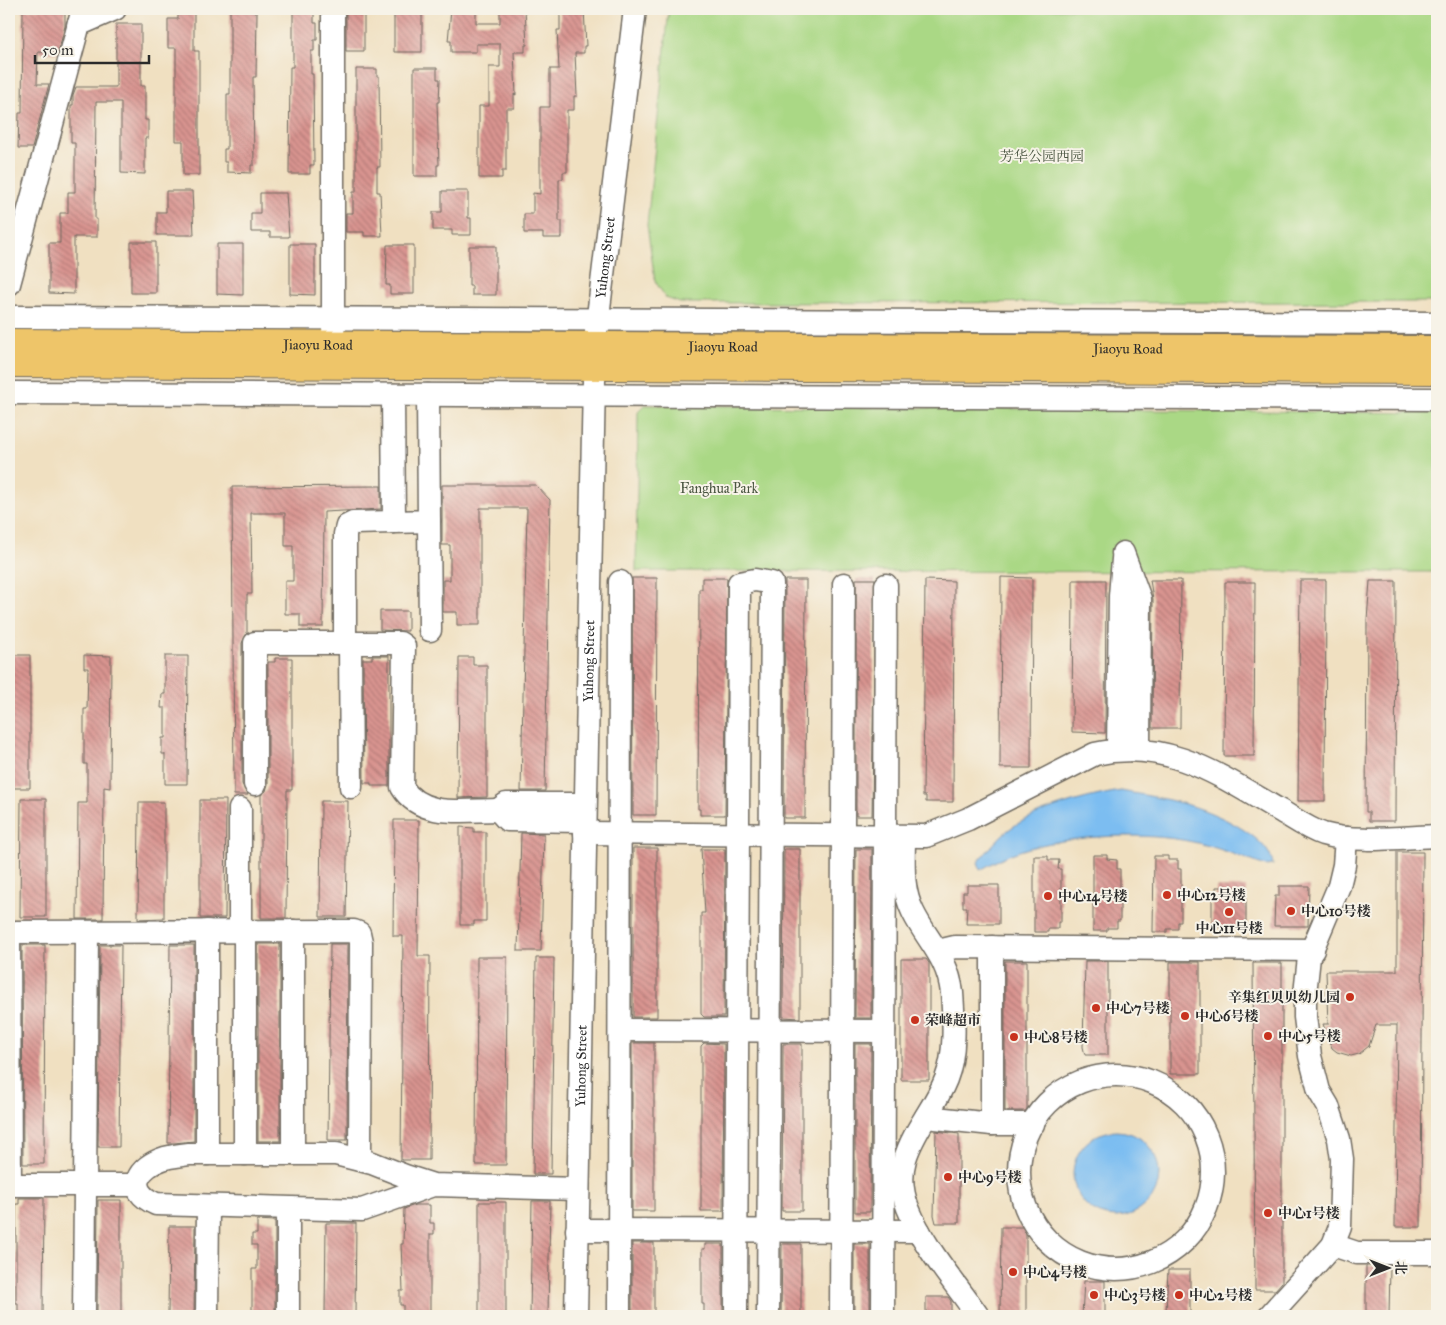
<svg xmlns="http://www.w3.org/2000/svg" width="1446" height="1325" font-family="'IM FELL Great Primer','Noto Serif SC',serif">
<style>
.green{fill:#aad885;stroke:#6a8258}
.water{fill:#7cbdf1;stroke:#54748e}
.building{fill:url(#building-back-hatch)}
.lines{fill:none;stroke-linecap:round;stroke-linejoin:round}
.minor-casing{stroke:#706a60;stroke-width:25}
.major-casing{stroke:#706a60;stroke-width:30}
.minor{stroke:#fff;stroke-width:22}
.major{stroke:#eec569;stroke-width:28}
.poi-dot{fill:#c8321e;stroke:#f7f3e8;stroke-width:2}
.labels{text-anchor:middle;dominant-baseline:central;stroke-width:4;stroke-linejoin:round;paint-order:stroke}
.park-label{font-size:14px;fill:#4b5642;stroke:#f7f3e8}
.street-label{font-size:14px;fill:#2b2b2b;stroke:#f7f3e8}
.poi-label{font-size:14px;font-weight:bold;fill:#2b2b2b;stroke:#f7f3e8;text-anchor:start}
</style>
<defs>
<pattern id="building-back-hatch" width="6" height="6" patternUnits="userSpaceOnUse" patternTransform="scale(1.25)"><rect width="6" height="6" fill="#d99490"/><path d="M-1 5l2 2M0 0l6 6M5-1l2 2" fill="none" stroke="#b07976"/></pattern>
</defs>
<rect width="100%" height="100%" fill="#f7f3e8"/>
<filter id="ink" filterUnits="userSpaceOnUse"><feTurbulence type="fractalNoise" baseFrequency=".02" numOctaves="2"/><feDisplacementMap in="SourceGraphic" scale="10" xChannelSelector="R" yChannelSelector="G"/><feConvolveMatrix kernelMatrix="1 2 1 2 8 2 1 2 1" color-interpolation-filters="sRGB"/></filter>
<filter id="wash" filterUnits="userSpaceOnUse"><feTurbulence type="fractalNoise" baseFrequency=".0096" numOctaves="4" result="noise"/><feDisplacementMap in="SourceGraphic" scale="20" xChannelSelector="R" yChannelSelector="G"/><feGaussianBlur stdDeviation="1.12" result="paint"/><feColorMatrix in="noise" values="0 0 0 0 0 0 0 0 0 0 0 0 0 0 0 0 0 1.4 0 .05"/><feComposite in="paint" operator="in"/></filter>
<g filter="url(#wash)">
<rect width="100%" height="100%" fill="#f0e0c1"/>
<path class="green" d="M669,9H1437V302L680,303L666,298L655,281L647,225Z
M645,405L1437,413V572L636,571L638,412Z"/>
<path class="water" d="M1121,791C1143,795 1164,798 1185,804C1209,810 1271,836 1273,865L1266,866C1242,858 1218,847 1193,842C1142,831 1060,835 1011,854C1000,858 990,865 980,870L978,862C988,851 998,837 1011,828C1037,810 1089,796 1121,791Z
M1073 1174a43 43 0 1 1 86 0a43 43 0 1 1-86 0Z"/>
<g id="blocks">
<path class="building" d="M23,9H65V26L58,53L38,52L37,84H49L32,148H18L19,113H22Z
M178,9H194V51H199V175H183V141H176V48H168V19H178Z
M230,9H253V12H257L256,77H253L254,165H251V173L227,172V162H224V149H227V94H230Z
M293,9H314V23H317V40H314V51H311V74H313L314,165H310V174H289L290,67H293Z
M346,9H364V51H346Z
M394,9H422V52H394Z
M451,9H476V23H500V9H525L527,45H525V52H514L516,95L514,94V108H506V171H502V178H479V106H489V67H500V44H476V52H451V41H448Z
M560,9H584L586,46H584V53H575L577,96H574V110H567V172H563V179H559V221H562V238H543V233H524V214H533V193L540,194V107H550V69H559L557,30H560Z
M116,24H141V86H145V120H148V138H145V174L121,173V102H96L95,219H97V237H74V294L49,293V243H60V213H68V192H75V143H71V105H73V95L76,87H116Z
M414,68H437V79H440L439,102H437L439,165H437V176H414Z
M356,69H377V76H379L380,167H377V192H380L382,236H364V232H346V213H353V192H356Z
M166,191H192L194,235H157V212H166Z
M442,191H468V218H471V235H452V230H433V212H442Z
M260,193H286L289,237H270V232H251V213H260Z
M131,242H156V293H131Z
M217,244H243V295L217,294Z
M290,244H315V295L290,294Z
M387,245H414V294H390V285H386Z
M469,246H496V295H472V286H469Z
M442,485H536L550,500L545,791H521L527,508H480V625H457V612H443V580H450V545H442Z
M381,486V509L324,512L323,627H300V614H285V581H293V546H285V513H251L252,594H247V633L242,643V784L248,795H234L232,487Z
M1001,577L1032,578L1031,768H1000Z
M632,578H657L656,815H633Z
M702,578H727L725,815H700V809H698L699,589H702Z
M856,579H875L872,816H856Z
M785,580H806L805,818H784Z
M925,580L954,581L953,802H926V796H923Z
M1073,580H1106L1105,733L1072,732Z
M1150,580H1181L1180,728H1152L1153,599Z
M1300,580H1326L1325,801H1298Z
M1370,581H1396L1395,821H1369V812H1366L1367,620Z
M1225,582H1255L1254,756H1224Z
M380,611H408V631L380,630Z
M9,655H30V788H9Z
M84,655L111,656L110,788L104,787L103,919H77L78,803H87V764H84V709H87L88,668H84Z
M165,656H188L187,784H165V754H162V738H165V708H161L162,694H165Z
M372,656H389V786H371V783H364L363,659H372Z
M459,657H473V665H487V797L458,798Z
M275,658H292V790H287L286,918H261V795L266,791L268,784V662H275Z
M21,799H46V917H20Z
M200,800H226L225,918H200Z
M321,801H348L346,917H320Z
M139,802H164V918L138,919Z
M394,820H419L418,956H430L429,1160H401L403,936H393Z
M460,827L474,828V832H486V921H474V925H460Z
M521,833L544,834L541,951H518Z
M633,848H657V1017H633Z
M701,849H725L724,1017H704L701,1014V913H705Z
M784,849H800V1018L783,1017Z
M856,849H872L871,1018H855Z
M1397,852H1423L1421,1227H1395L1397,1025H1376L1369,1046L1359,1054L1351,1056L1337,1052L1332,1048L1323,1024H1328L1326,971H1397Z
M1093,855H1107V859L1117,860V869H1120V921H1117V928H1107V931H1093Z
M1034,856H1048V860H1059L1058,869H1061V922H1058V929H1048V932H1034Z
M1154,856H1168V860H1178V869H1181V922H1178V929H1167V932H1153Z
M967,885H999V924H966L967,907H963V892H967Z
M1279,886H1309L1308,926H1274L1275,896H1279Z
M1216,887H1246V927H1212V897H1216Z
M258,944H280V1141H258Z
M330,944H348L347,1140H328Z
M22,945H45L44,1164H23Z
M100,945H121L119,1147H98Z
M170,945H194V1141L174,1143H168Z
M477,957H507L506,1165H476Z
M536,958H554L551,1174H533Z
M901,959H926L929,963V1080H901Z
M1005,961H1027V1111H1005Z
M1085,961H1108V1055H1085L1083,1047Z
M1170,962H1200V1074H1170Z
M1253,963H1282V1282L1275,1290H1255Z
M632,1043H654V1211H632Z
M704,1043L724,1044L723,1211H701V1046Z
M783,1044H802V1211H782Z
M855,1044H871L870,1212H855Z
M936,1131L959,1134V1223H936L934,1215Z
M19,1198H44L43,1316H18V1303H16V1204H19Z
M98,1200H121V1316H97Z
M532,1201H550L548,1316H530Z
M479,1202H506V1316H479Z
M415,1205H430V1223H434V1234H430V1316H403V1305H400V1291H403L401,1244H403L404,1209Z
M257,1220L275,1221V1316H252V1269H257V1245H252V1234H257Z
M326,1223H356L355,1316H325Z
M169,1226H195L194,1316H168Z
M1001,1227H1026V1316H1000Z
M632,1243H654V1316H632Z
M705,1244H723V1316H704V1304H702V1249H705Z
M782,1244H801V1316H781Z
M854,1244H870V1316H854Z
M1366,1266H1390L1389,1316H1369V1312H1366Z
M1168,1270H1190V1316H1168V1312H1166Z
M1084,1281H1105V1316H1082Z
M926,1297H948L951,1301V1316H926Z"/>
</g>
</g>
<g filter="url(#ink)">
<use href="#blocks" fill-opacity="0" stroke="#706a60" stroke-width="1"/>
<g class="lines">
<g class="minor-casing">
<g id="minor">
<path d="M78,25L115,9"/>
<path d="M9,284L83,9"/>
<path d="M9,317L1437,323"/>
<path d="M333,333V9"/>
<path id="s1" d="M596,333L635,9"/>
<path d="M9,393L1437,399"/>
<path d="M393,395L394,522L429,521L428,395"/>
<path d="M429,521L430,630"/>
<path d="M1123,553L1140,599L1139,750"/>
<path d="M345,643V534L347,526L353,523L394,522"/>
<path d="M350,643L351,787"/>
<path d="M1118,750L1120,596L1123,559"/>
<path d="M255,784V643H400L404,646L402,787C421,819 465,810 498,810"/>
<path d="M240,809V931"/>
<path d="M585,821L507,820L498,810L506,804H585"/>
<path d="M585,833L926,836L968,819L1095,754C1167,738 1219,775 1279,810C1293,818 1308,829 1323,834C1353,843 1405,837 1437,836"/>
<path d="M904,837C904,862 901,888 913,912C927,941 948,957 952,993C954,1020 956,1054 946,1079C928,1124 887,1155 908,1208C924,1248 954,1281 978,1316"/>
<path d="M207,931V1154"/>
<path d="M245,931V1154"/>
<path d="M293,931V1154"/>
<path d="M938,951L955,947L1313,950"/>
<path d="M621,1030L884,1031"/>
<circle cx="1116" cy="1172" r="97"/>
<path d="M926,1117L992,1124H1033"/>
<path d="M992,1124V947"/>
<path d="M9,1185H137"/>
<path d="M10,1185L9,935L16,932L354,931L359,933L361,942L360,1160"/>
<path d="M433,1185L362,1210L156,1204C124,1190 137,1167 165,1158C173,1156 181,1155 189,1154H336L372,1163L405,1176L433,1185L578,1189"/>
<path d="M288,1209V1316"/>
<path d="M577,1230L919,1231"/>
<path d="M1333,1245L1357,1253H1437"/>
<path d="M84,1316L87,932"/>
<path d="M207,1316L208,1206"/>
<path id="s2" d="M576,1316L594,380"/>
<path d="M619,1316L620,582"/>
<path d="M736,1316L739,583L755,580L772,583L768,1316"/>
<path d="M841,1316L844,584"/>
<path d="M883,1316L886,585"/>
<path d="M1269,1316L1333,1245L1340,1227L1342,1159L1339,1139L1328,1106L1319,1091L1310,1056L1305,1017V994L1309,957L1339,886L1344,865L1346,838"/>
</g>
</g>
<g class="major-casing">
<g id="major">
<path id="s3" d="M9,343L1437,350"/>
<path d="M9,363L1437,370"/>
</g>
</g>
<use href="#minor" class="minor"/>
<use href="#major" class="major"/>
</g>
</g>
<g class="poi-dot">
<circle cx="1167" cy="895" r="5"/>
<circle cx="1048" cy="896" r="5"/>
<circle cx="1291" cy="911" r="5"/>
<circle cx="1229" cy="912" r="5"/>
<circle cx="1350" cy="997" r="5"/>
<circle cx="1096" cy="1008" r="5"/>
<circle cx="1185" cy="1016" r="5"/>
<circle cx="915" cy="1020" r="5"/>
<circle cx="1268" cy="1036" r="5"/>
<circle cx="1014" cy="1037" r="5"/>
<circle cx="948" cy="1177" r="5"/>
<circle cx="1268" cy="1213" r="5"/>
<circle cx="1013" cy="1272" r="5"/>
<circle cx="1094" cy="1295" r="5"/>
<circle cx="1179" cy="1295" r="5"/>
</g>
<g class="labels">
<g class="park-label">
<text x="1042" y="156">芳华公园西园</text>
<text x="719" y="488">Fanghua Park</text>
</g>
<g class="street-label">
<text stroke="none"><textPath href="#s1" startOffset="76">Yuhong Street</textPath></text>
<text stroke="none"><textPath href="#s3" startOffset="309">Jiaoyu Road</textPath></text>
<text stroke="none"><textPath href="#s3" startOffset="714">Jiaoyu Road</textPath></text>
<text stroke="none"><textPath href="#s3" startOffset="1119">Jiaoyu Road</textPath></text>
<text stroke="none"><textPath href="#s2" startOffset="655">Yuhong Street</textPath></text>
<text stroke="none"><textPath href="#s2" startOffset="250">Yuhong Street</textPath></text>
</g>
<g class="poi-label">
<text x="1177" y="895">中心12号楼</text>
<text x="1058" y="896">中心14号楼</text>
<text x="1301" y="911">中心10号楼</text>
<text x="1229" y="928" text-anchor="middle">中心11号楼</text>
<text x="1340" y="997" text-anchor="end">辛集红贝贝幼儿园</text>
<text x="1106" y="1008">中心7号楼</text>
<text x="1195" y="1016">中心6号楼</text>
<text x="925" y="1020">荣峰超市</text>
<text x="1278" y="1036">中心5号楼</text>
<text x="1024" y="1037">中心8号楼</text>
<text x="958" y="1177">中心9号楼</text>
<text x="1278" y="1213">中心1号楼</text>
<text x="1023" y="1272">中心4号楼</text>
<text x="1104" y="1295">中心3号楼</text>
<text x="1189" y="1295">中心2号楼</text>
</g>
</g>
<rect width="1446" height="1325" fill="none" stroke="#f7f3e8" stroke-width="30"/>
<g transform="translate(1388 1268) rotate(90)" stroke="#f7f3e8" stroke-width="4" paint-order="stroke">
<path d="M0-4L9 19L0 12L-9 19Z" fill="#2b2b2b"/>
<text y="-8" font-size="14" font-weight="bold" text-anchor="middle" fill="#2b2b2b">北</text>
</g>
<path d="M35 55v8h114v-8" fill="none" stroke="#2b2b2b" stroke-width="2.5"/>
<text x="42" y="55" font-size="15" fill="#2b2b2b" stroke="#f7f3e8" stroke-width="4" paint-order="stroke">50 m</text>
</svg>
